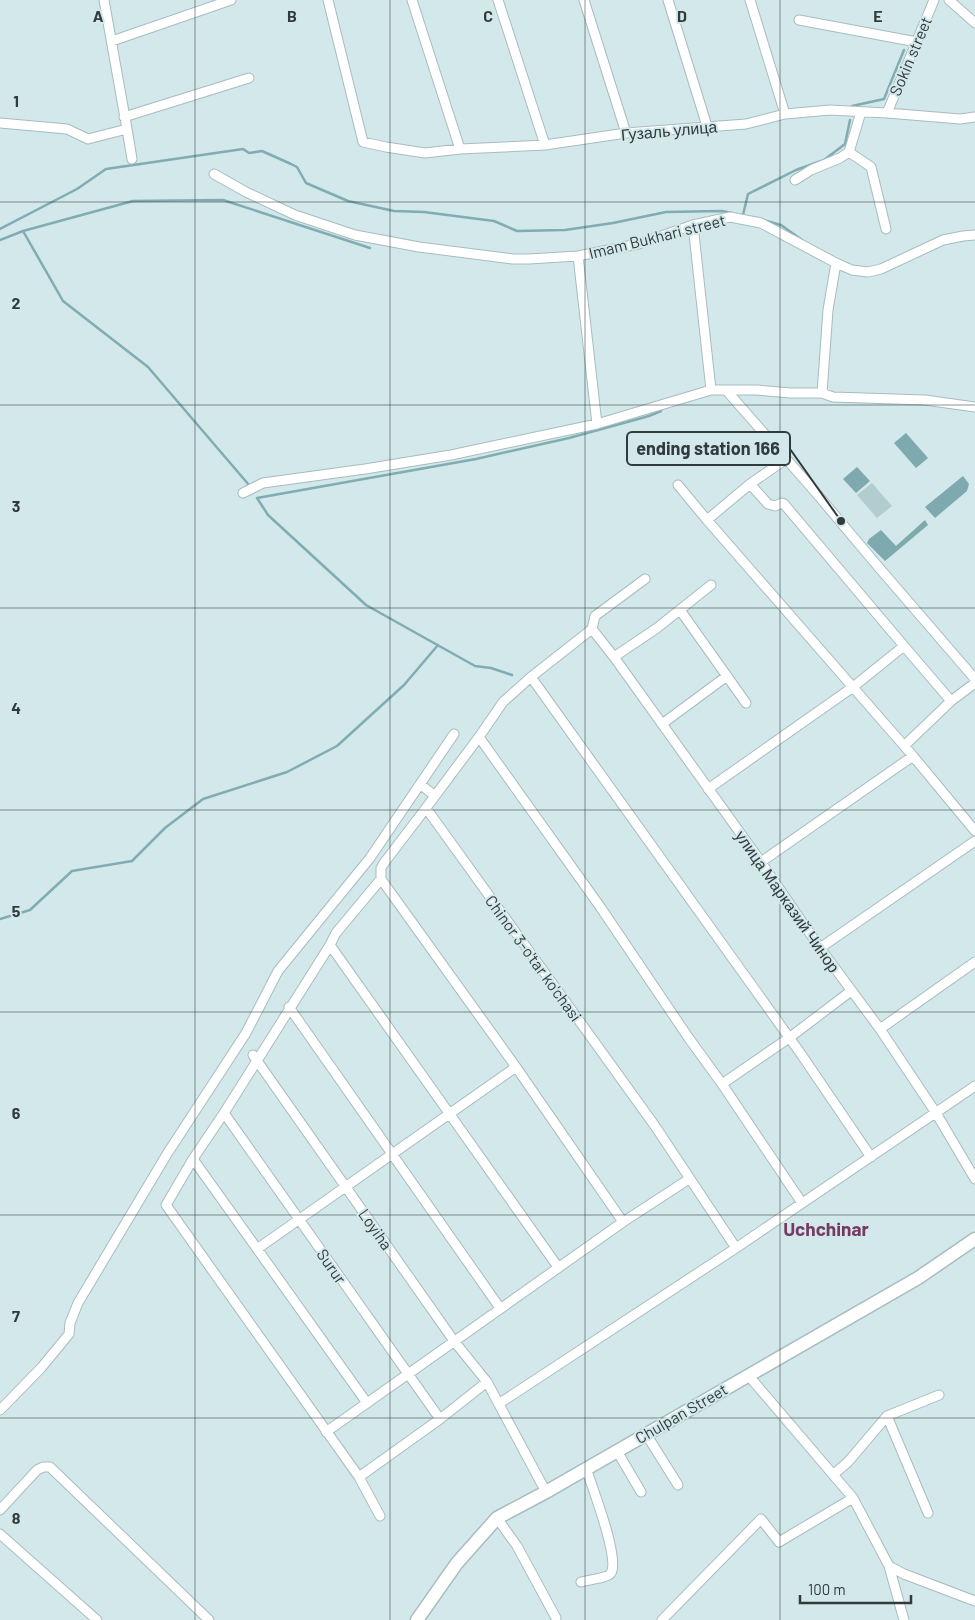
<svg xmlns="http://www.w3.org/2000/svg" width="975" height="1620" font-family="Barlow,sans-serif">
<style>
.green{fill:#b2cdd0}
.forest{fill:#7da9af}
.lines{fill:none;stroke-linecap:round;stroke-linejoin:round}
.stream{stroke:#80acb2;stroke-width:2.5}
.minor-casing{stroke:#a8bcbf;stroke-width:11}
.secondary-casing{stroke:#a8bcbf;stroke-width:15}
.minor{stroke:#fff;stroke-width:9}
.secondary{stroke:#fff;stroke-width:12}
.grid{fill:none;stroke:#323a3b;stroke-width:1;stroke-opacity:0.55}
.labels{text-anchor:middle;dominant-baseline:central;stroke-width:4;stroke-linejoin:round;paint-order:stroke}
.street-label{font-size:16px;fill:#323a3b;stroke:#d2e8ea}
.quarter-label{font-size:19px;font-weight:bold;fill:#753963;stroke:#d2e8ea}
.grid-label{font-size:16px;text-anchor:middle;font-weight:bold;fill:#323a3b;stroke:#d2e8ea;stroke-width:4;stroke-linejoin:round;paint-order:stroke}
.leader{fill:none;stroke:#323a3b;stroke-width:2}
.callout-dot{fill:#323a3b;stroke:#d2e8ea;stroke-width:2}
.callout{fill:#d2e8ea;stroke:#323a3b;stroke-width:2}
.callout-label{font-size:18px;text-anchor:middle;font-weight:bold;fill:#323a3b}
</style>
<rect width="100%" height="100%" fill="#d2e8ea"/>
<path class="green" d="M872,483L892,506L877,518L857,495Z"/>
<path class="forest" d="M906,433L928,458L916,468L894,443Z
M857,467L870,481L856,493L843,479Z
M963,476L969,484L967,491L935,518L925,507Z
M925,520L928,525L885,561L867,543L869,539L881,530L896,546Z"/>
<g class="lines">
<path class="stream" d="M852,106L884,99L904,50
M740,215H743L748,194L796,170L824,160L845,144L850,120
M763,220L781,225L802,240
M0,229L77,189L106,169L243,149L249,153L262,151L291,164L297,167L306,183L348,201L394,211L424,212L494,221L517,231L565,230L613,223L666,212L722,211L732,213
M23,231L133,201L223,200L370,248
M0,240L23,231L63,301L148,367L249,485
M512,675L491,668L475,666L366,605L268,515L257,498L476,459L569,438L649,416L661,411
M0,919L30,910L72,871L132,861L165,828L203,799L287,772L337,746L404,685L438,645"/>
<g class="minor-casing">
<path id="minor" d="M328,0L363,142L386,147L425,153L460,149L545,145L626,133L746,124L785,114L830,110L887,113L960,119L975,117
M412,0L460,149
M498,0L545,145
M584,0L626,133
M668,0L707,126
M750,0L785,114
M949,0L975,23
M799,20L917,42
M112,41L231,0
M887,113L934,0
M124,117L249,78
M0,123L67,129L88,139L127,129L104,0
M127,129L132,159
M849,152L871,167L886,229
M214,174L246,192L278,207L295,215L355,235L419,247L513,259H529L578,256L638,244L693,225L730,217L761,223L836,263L852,270L868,272L881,269L943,240L963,236L975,235
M795,180L811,170L840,158L849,152L861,112
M693,225L711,390
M578,256L597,424
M726,390L817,494L881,570L975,679
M822,393L828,310L836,263
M786,459L750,484L707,520L913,756L975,831
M750,484L768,504L775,506L782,503L784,504L904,646
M678,485L707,520
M243,493L263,483L365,469L451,455L597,424L711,390H757L790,393H822L833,397L925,400L975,407
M645,579L595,616L592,629L531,677L503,702L479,737L426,808L655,1126L736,1248
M680,610L746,703
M592,629L614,657L761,862L820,948L880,1029L936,1113L975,1179
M614,657L657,628L711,585
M531,677L801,1054L871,1157
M662,724L727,676
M479,737L601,908L688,1037L722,1084L802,1203
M904,746L951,701L975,683
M420,784L435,796
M708,789L853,687L904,646L951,701
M426,808L384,863L381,868V879L516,1067L623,1222
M761,862L913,756
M330,945L558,1267
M820,948L975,841
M289,1007L500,1308
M880,1029L975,962
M253,1055L454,1341L487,1382L546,1492
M722,1084L789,1038L851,991
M224,1113L440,1419
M193,1159L367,1403
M257,1249L516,1067
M748,1375L853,1498L889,1566L904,1574L975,1601
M500,1403L736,1248L975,1086
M0,1410L41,1368L69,1334L70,1323L78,1303L167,1154L246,1033L278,971L370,858L454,734
M887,1416L928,1513
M326,1432L623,1222L689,1179
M646,1434L678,1485
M617,1451L641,1492
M834,1474L848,1462L887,1416L939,1395
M359,1477L440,1419L487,1382
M0,1510L37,1470L43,1467H50L209,1620
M380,1516L359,1477L166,1205L193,1159L224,1113L330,945L336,933L381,879
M497,1518L517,1546L556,1618
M0,1534L97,1620
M889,1566L904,1620
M581,1582C587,1580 608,1578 611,1573C620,1558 592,1487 586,1468
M662,1620L761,1519L779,1542L853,1498"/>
</g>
<g class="secondary-casing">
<path id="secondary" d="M417,1620L457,1563L497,1518L546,1492L918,1278L975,1239"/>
</g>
<use href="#minor" class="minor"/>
<use href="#secondary" class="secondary"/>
</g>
<path class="grid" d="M195,0V1620M390,0V1620M585,0V1620M780,0V1620M0,202H975M0,405H975M0,608H975M0,810H975M0,1012H975M0,1215H975M0,1418H975"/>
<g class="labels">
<g class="street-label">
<text transform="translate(910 56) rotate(-67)">Sokin street</text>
<text transform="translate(669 130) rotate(-5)">Гузаль улица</text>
<text transform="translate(657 236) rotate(-14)">Imam Bukhari street</text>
<text transform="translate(788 901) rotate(55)">улица Марказий Чинор</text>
<text transform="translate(534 958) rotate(54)">Chinor 3-o'tar ko'chasi</text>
<text transform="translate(376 1229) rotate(55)">Loyiha</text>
<text transform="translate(332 1266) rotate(55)">Surur</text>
<text transform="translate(681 1413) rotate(-30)">Chulpan Street</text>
</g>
<g class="quarter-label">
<text x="826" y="1228">Uchchinar</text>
</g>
</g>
<g class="grid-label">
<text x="98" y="22">A</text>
<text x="292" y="22">B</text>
<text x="488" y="22">C</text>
<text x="682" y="22">D</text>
<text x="878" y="22">E</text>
<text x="16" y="107">1</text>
<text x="16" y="309">2</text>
<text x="16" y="512">3</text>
<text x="16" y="714">4</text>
<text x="16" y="917">5</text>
<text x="16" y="1119">6</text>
<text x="16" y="1322">7</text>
<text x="16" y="1524">8</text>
</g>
<path class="leader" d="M841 521L790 449"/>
<circle class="callout-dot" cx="841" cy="521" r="5"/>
<rect class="callout" x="627" y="432" width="163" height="33" rx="5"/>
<g class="callout-label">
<text x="708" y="455">ending station 166</text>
</g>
<path d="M800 1595v8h111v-8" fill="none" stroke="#323a3b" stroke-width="2.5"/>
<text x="808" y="1595" font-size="15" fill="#323a3b" stroke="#d2e8ea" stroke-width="4" paint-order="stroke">100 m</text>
</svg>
